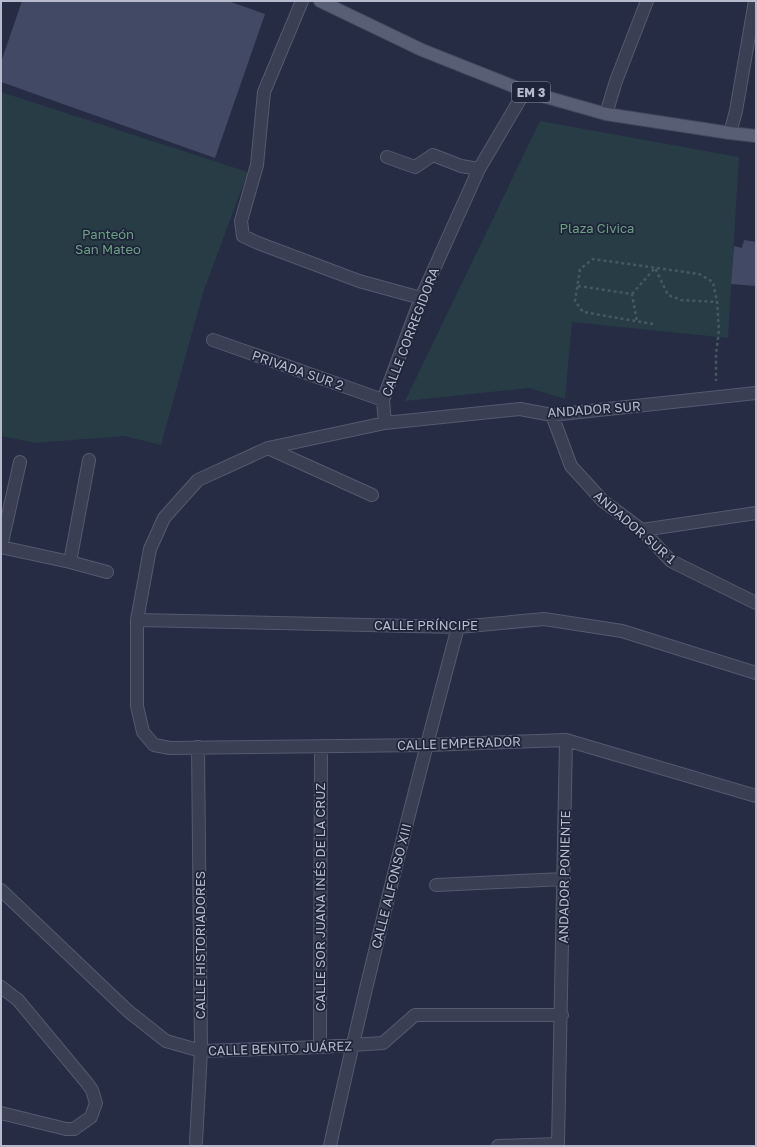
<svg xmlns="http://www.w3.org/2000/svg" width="757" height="1147" font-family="'Golos Text',sans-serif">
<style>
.green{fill:#273c45}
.building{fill:#424965}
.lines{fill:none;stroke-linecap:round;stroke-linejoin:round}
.minor-casing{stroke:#555a6e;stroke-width:14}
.major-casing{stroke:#43485d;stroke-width:14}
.path{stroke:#455961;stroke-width:2.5;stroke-dasharray:3 3;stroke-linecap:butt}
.minor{stroke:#3a3f54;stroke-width:12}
.major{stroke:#585e74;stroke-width:12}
.labels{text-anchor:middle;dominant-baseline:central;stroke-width:3.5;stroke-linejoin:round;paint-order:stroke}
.shield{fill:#1e2439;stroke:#898ea1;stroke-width:1}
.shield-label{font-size:12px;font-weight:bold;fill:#b7bbcd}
.park-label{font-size:13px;fill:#6ca082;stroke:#1e2439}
.street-label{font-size:13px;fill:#b7bbcd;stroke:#1e2439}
</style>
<rect width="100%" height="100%" fill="#252c44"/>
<path class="green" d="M1,92L248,172L203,293L161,445L124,436L36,443L1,436Z
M540,121L739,157L728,338L572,322L565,399L529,388L405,401Z"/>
<path class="building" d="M22,1H228L265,14L215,158L1,82V62Z
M744,240L756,242V286L731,284L734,246L742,248Z"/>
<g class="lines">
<g class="minor-casing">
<path id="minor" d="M302,1L264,92L257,165L241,221L243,236L258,243L359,281L421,298
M606,114L616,81L647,1
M730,133L736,111L755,1
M387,157L415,167L433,155L461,166L479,169
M213,340L383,400
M756,393L552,415L520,409L385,423L268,448L198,480L164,518L150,549L137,620V706L143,732L154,745L170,748L427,745L566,740L756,796
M552,415L571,466L603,501L642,530L671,561L756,603
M385,423L383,400L421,298L479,169L525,91
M268,448L372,495
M642,530L756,513
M1,547L70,562L107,572
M1,547L20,462
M70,562L89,460
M137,620L458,627L544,619L622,631L756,673
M436,885L564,879
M1,890L128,1011L166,1041L201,1051L320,1047L383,1043L415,1015H562
M1,987L18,1000L87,1083L92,1090L96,1103L91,1117L74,1129H66L1,1113
M320,1047L321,746
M196,1142L201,1051L198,747
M330,1146C368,972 412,799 458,627
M498,1146L558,1144L566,740"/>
</g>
<g class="major-casing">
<path id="major" d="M320,1L422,50L525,91L606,114L730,133L756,136"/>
</g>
<path class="path" d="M578,286L632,294L637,322
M632,294L655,268L668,295L681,300L717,302
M653,324L583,312L575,301L580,269L593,259L699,274L713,282L717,302L719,330L716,354V381"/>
<use href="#minor" class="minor"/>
<use href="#major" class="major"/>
</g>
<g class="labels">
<rect class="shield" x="512" y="82" width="38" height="20" rx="3"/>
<g class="shield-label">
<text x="531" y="92">EM 3</text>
</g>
<g class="park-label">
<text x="597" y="228">Plaza Civica</text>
<text x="108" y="234">Panteón<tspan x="108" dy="15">San Mateo</tspan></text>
</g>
<g class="street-label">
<text transform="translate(410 332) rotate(-69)">CALLE CORREGIDORA</text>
<text transform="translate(298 370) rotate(19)">PRIVADA SUR 2</text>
<text transform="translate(594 409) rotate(-4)">ANDADOR SUR</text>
<text transform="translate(635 527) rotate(41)">ANDADOR SUR 1</text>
<text x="426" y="625">CALLE PRÍNCIPE</text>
<text transform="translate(459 743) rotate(-2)">CALLE EMPERADOR</text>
<text transform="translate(564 877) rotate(-89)">ANDADOR PONIENTE</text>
<text transform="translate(391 886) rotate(-76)">CALLE ALFONSO XIII</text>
<text transform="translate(320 897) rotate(-90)">CALLE SOR JUANA INÉS DE LA CRUZ</text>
<text transform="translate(200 945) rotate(-90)">CALLE HISTORIADORES</text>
<text transform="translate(280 1048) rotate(-2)">CALLE BENITO JUÁREZ</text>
</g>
</g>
<rect width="757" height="1147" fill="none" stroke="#b7bbcd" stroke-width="4"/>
</svg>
